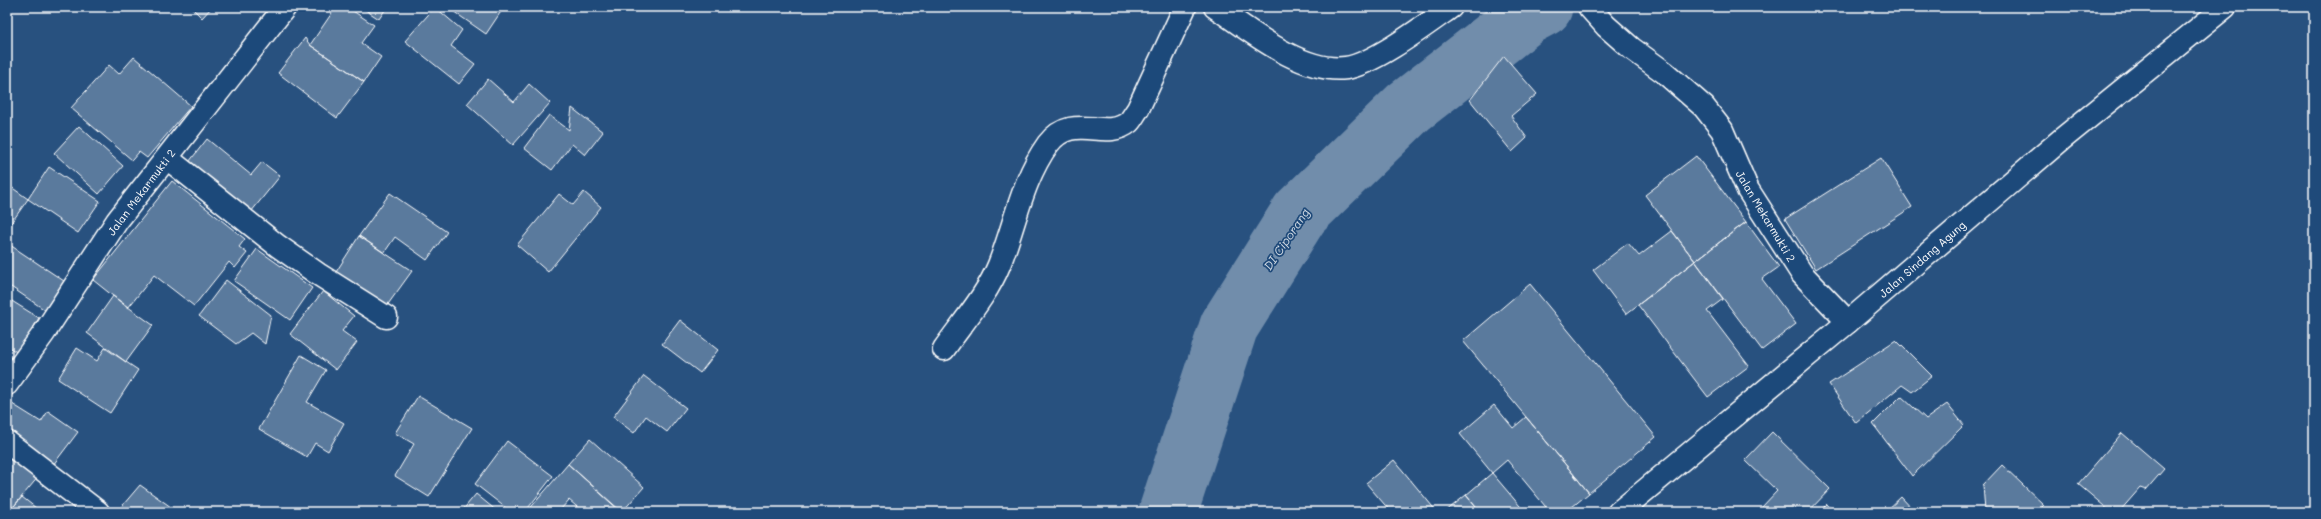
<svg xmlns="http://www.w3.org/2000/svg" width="2321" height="519" font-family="Mali,sans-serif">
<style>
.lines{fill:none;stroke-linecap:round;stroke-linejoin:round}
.river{stroke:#718dab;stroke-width:59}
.building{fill:#5a7a9d;stroke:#fff}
.minor-casing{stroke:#fff;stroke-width:25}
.major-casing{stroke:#fff;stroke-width:25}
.minor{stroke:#1f4a7a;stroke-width:22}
.major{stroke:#1f4a7a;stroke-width:22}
.labels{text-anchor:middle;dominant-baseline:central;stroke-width:3.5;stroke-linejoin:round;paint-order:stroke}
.street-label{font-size:11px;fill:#fff;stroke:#1f4a7a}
.water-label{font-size:12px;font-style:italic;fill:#d4dde6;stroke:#1f4a7a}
</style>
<rect width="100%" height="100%" fill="#28517f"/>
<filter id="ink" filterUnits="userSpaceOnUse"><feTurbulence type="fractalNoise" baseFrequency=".025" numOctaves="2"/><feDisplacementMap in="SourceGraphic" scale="8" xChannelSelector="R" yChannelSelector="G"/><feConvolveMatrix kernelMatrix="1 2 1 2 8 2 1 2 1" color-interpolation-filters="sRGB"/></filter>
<g filter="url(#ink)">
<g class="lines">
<path class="river" d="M1168,512L1229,326L1300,213L1409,107L1526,16L1543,7"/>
</g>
<path class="building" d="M191,7H212L202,18Z
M336,7H347L374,25L361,43L381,57L364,82L310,45Z
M361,7H387L379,19Z
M435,7L462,30L451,46L475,64L459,84L405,41Z
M447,7H504L486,34Z
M305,38L310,45L364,82L337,118L278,73Z
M1504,56L1537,94L1511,116L1527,138L1512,152L1470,100Z
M134,57L191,106L147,158L139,152L132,160L71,108L109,65L119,74Z
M488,79L514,102L529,84L550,103L513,145L467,104Z
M572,108L603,132L585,155L572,144L552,170L524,148L549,115L569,130Z
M79,126L123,166L99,194L54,153Z
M207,139L251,175L262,162L280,176L251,212L189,162Z
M1696,156L1746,222L1695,261L1645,195Z
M1881,158L1912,207L1816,269L1785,219Z
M49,167L100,201L78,233L28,199Z
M172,181L245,239L239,247L247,253L235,268L229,262L194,306L154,275L128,308L93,280Z
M7,184L28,199L7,229Z
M584,192L601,207L548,272L517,245L559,194L573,205Z
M390,193L447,232L427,260L395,237L384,253L359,236Z
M1746,222L1779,267L1762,279L1796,324L1762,350L1695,261Z
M1672,231L1695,261L1626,314L1593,270L1628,243L1639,256Z
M359,236L412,271L386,307L336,272Z
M7,243L64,281L45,310L8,285L7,287Z
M257,249L312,288L290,320L234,281Z
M1695,261L1723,299L1707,311L1749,366L1708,397L1638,305Z
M226,280L271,315L265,344L251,333L236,344L199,316Z
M1530,284L1656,437L1589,493L1463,341Z
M323,291L354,316L342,331L357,342L336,370L290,334Z
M113,296L153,325L126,362L87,333Z
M7,298L39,318L18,353L7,346Z
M680,320L718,350L700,373L662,344Z
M1896,340L1932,376L1912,392L1902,385L1856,423L1829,384Z
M77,348L97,361L105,348L138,370L110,413L58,379Z
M301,355L326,370L307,402L344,423L328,451L315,443L307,457L259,429Z
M644,376L686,408L667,432L646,416L634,433L613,417Z
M418,396L472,428L429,497L395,476L414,444L395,433Z
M1901,396L1926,419L1947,404L1964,425L1912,476L1873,424Z
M9,402L41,422L48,411L78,432L50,469L7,436Z
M1494,405L1513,428L1526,417L1589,493L1566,512H1550L1507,460L1492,473L1460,434Z
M1772,432L1830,489L1808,512H1765L1761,508L1777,491L1745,460Z
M2122,433L2164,469L2146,490L2140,488L2119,512H2111L2078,484Z
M590,439L644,487L622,512L568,464Z
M507,441L553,476L525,512H511L475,484Z
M7,450L39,476L9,512H7Z
M1394,460L1437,512H1391L1366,483Z
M568,464L621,512H583L569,500L561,509L564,512H527Z
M2002,465L2044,505L2037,512L1985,511L1983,485Z
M1492,473L1525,512H1480L1466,495Z
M140,485L178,512H117Z
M476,494L498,512H461Z
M1466,495L1480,512H1445Z
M22,497L41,512H9Z
M1901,497L1915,512H1885Z
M1827,504L1834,512H1819Z"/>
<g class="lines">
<g class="minor-casing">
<path id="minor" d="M1215,7C1249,30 1302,74 1346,68C1374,64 1427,24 1451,7
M1589,7L1606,26L1631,48L1664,72L1704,107L1722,130L1748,190L1802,274L1848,322
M167,158L278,246L318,274L386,317
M944,349C963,322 987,295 999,265C1015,225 1022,180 1048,144C1073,111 1105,142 1129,122C1132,119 1135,113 1138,109L1185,7
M7,384L44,333L117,221L285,7
M7,442L98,512"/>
</g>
<g class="major-casing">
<path id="major" d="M1619,512L1848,322L2062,139L2225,7"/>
</g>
<use href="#minor" class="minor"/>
<use href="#major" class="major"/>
</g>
</g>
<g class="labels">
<g class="street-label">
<text transform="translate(141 192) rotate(-53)">Jalan Mekarmukti 2</text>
<text transform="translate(1766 216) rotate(59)">Jalan Mekarmukti 2</text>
<text transform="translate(1922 259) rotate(-41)">Jalan Sindang Agung</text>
</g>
<g class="water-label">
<text transform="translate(1286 239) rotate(-56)">DI Ciporang</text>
</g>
</g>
<rect width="2321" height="519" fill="none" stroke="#1f4a7a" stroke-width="24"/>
<rect x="12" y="12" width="2297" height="495" fill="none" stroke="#fff" stroke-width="1.5" filter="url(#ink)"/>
</svg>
